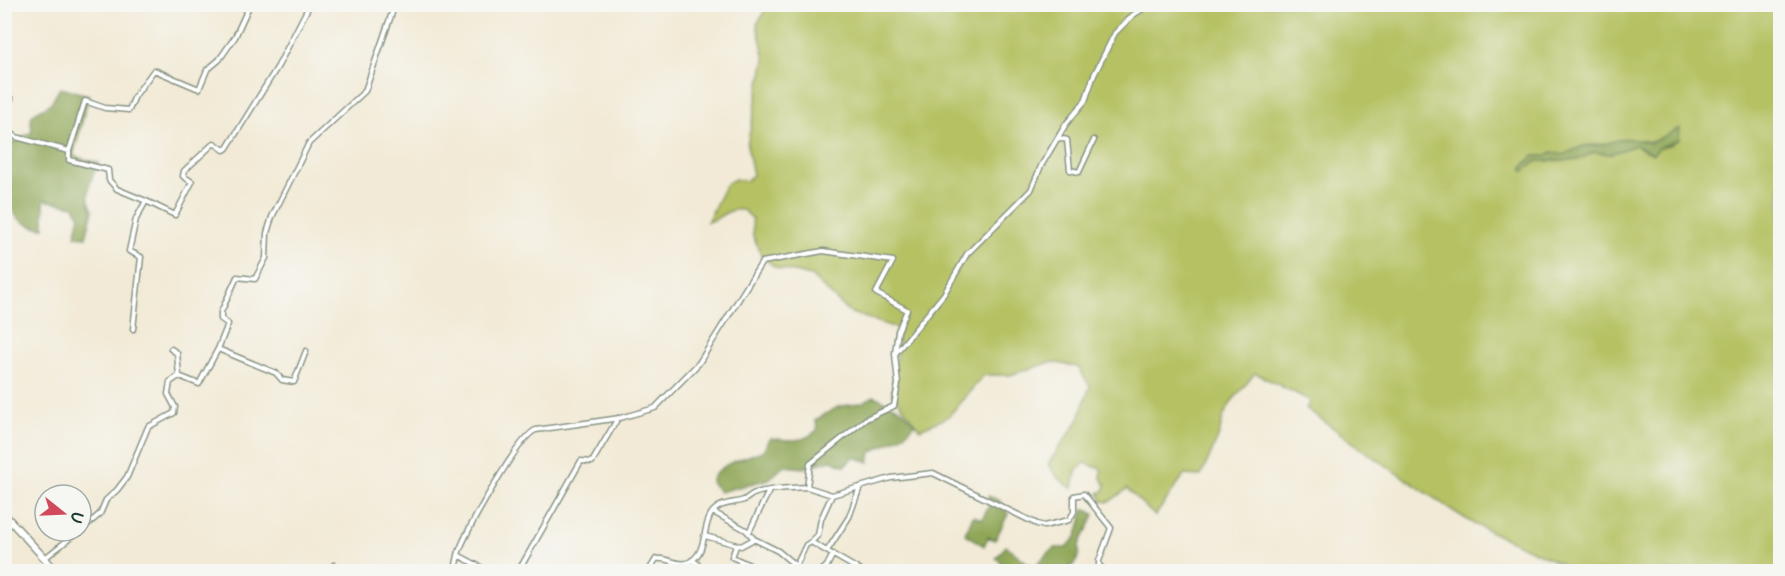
<svg xmlns="http://www.w3.org/2000/svg" width="1785" height="576" font-family="Pangolin,sans-serif">
<style>
.green{fill:#b5c162;stroke:#6a7f4b;stroke-width:1.5;fill-rule:evenodd}
.forest{fill:#90a758;stroke:#587246;stroke-width:1.5}
.lines{fill:none;stroke-linecap:round;stroke-linejoin:round}
.street-casing{stroke:#889485;stroke-width:7}
.primary-casing{stroke:#889485;stroke-width:9}
.street{stroke:#fff;stroke-width:4}
.primary{stroke:#fff;stroke-width:6}
</style>
<rect width="100%" height="100%" fill="#f6f6f2"/>
<filter id="ink" filterUnits="userSpaceOnUse"><feTurbulence type="fractalNoise" baseFrequency=".0167" numOctaves="2"/><feDisplacementMap in="SourceGraphic" scale="12" xChannelSelector="R" yChannelSelector="G"/><feConvolveMatrix kernelMatrix="1 2 1 2 8 2 1 2 1" color-interpolation-filters="sRGB"/></filter>
<filter id="wash" filterUnits="userSpaceOnUse"><feTurbulence type="fractalNoise" baseFrequency=".008" numOctaves="4" result="noise"/><feDisplacementMap in="SourceGraphic" scale="24" xChannelSelector="R" yChannelSelector="G"/><feGaussianBlur stdDeviation="1.35" result="paint"/><feColorMatrix in="noise" values="0 0 0 0 0 0 0 0 0 0 0 0 0 0 0 0 0 1.4 0 .05"/><feComposite in="paint" operator="in"/></filter>
<g filter="url(#wash)">
<rect width="100%" height="100%" fill="#f2ead6"/>
<path class="green" d="M768,5H1780V571H1577L1474,524L1452,510L1363,450L1306,408L1311,401L1255,373L1232,401L1223,417L1219,435L1201,476L1184,475L1155,516L1127,489L1109,502L1102,501L1099,493L1104,491L1106,485L1101,478V469L1085,463L1076,471L1073,489L1058,478L1048,464L1078,421L1090,386L1078,367L1051,362L1010,375H984L948,417L920,429L892,393L899,329L849,312L811,276L777,268L763,258L753,236L752,218L743,210C724,208 721,220 707,222L726,184L735,179L746,181L753,175L747,145L765,59L757,24ZM1639,140L1673,144L1645,151L1636,145L1610,154L1594,152L1578,160L1537,161L1524,171L1533,156H1545L1552,152L1563,155L1583,146Z"/>
<path class="forest" d="M60,88L89,95L73,156L99,163C91,178 83,194 93,210L86,237L75,236L80,216L74,206L44,200V228C0,225 5,184 5,142L13,143L32,132C29,110 33,115 48,105C53,102 56,94 60,88Z
M1680,128L1679,140L1660,147L1653,154L1636,145L1610,154L1594,152L1578,160L1537,161L1523,172L1522,168L1533,156H1545L1552,152L1563,155L1583,146H1596L1626,138L1650,143Z
M874,396L902,410L915,424L903,436L871,452L869,462L853,457L845,466L831,460L804,468L784,466L769,479L720,492L711,482C717,462 748,458 764,450L770,438C789,440 804,444 818,429L815,420L838,407L864,402Z
M988,496L999,500L1008,514L995,540L988,537L984,546L965,534L973,516L982,519L989,507Z
M1084,509L1094,514C1090,528 1083,534 1079,545C1078,549 1080,551 1079,554C1074,576 1046,572 1029,571L1054,548H1066L1077,536Z
M1006,546L1030,565L1021,563L1008,568L996,558Z"/>
</g>
<g filter="url(#ink)">
<g class="lines">
<g class="street-casing">
<path id="street" d="M4,96L11,99
M4,127L16,137L69,151L85,101L105,108L129,110L135,96L154,70L199,89L207,70L219,60L235,37L250,4
M1059,138L1067,140L1070,170L1079,172L1094,140
M69,151V160L108,170L109,180L117,189L146,201
M133,329L141,257L129,251L136,219L146,201L175,215L192,182L183,176L184,171L214,143L224,150L227,148L278,66L310,4
M171,349L177,353L179,376
M306,351L294,382L282,380L276,373L218,349L228,324L221,319V312L237,277L255,279L266,258L267,233L272,217L309,143L365,91L395,4
M807,487L832,495L891,478L933,473L1037,524L1044,526L1069,520L1074,512V496L1084,494L1111,528L1099,561V565L1106,572
M713,512L746,530L754,539
M81,530L100,514L106,500L117,490L127,477L148,427L174,413L175,407L168,394L170,382L179,376L199,384L218,349
M749,532L769,491
M705,536L741,546L754,539L778,551L796,566L806,545L811,542L863,572
M811,542L818,535L821,519L832,495
M736,546L732,557L765,572
M827,551L849,517L860,487
M458,555L490,572
M45,558L79,531
M692,560L699,565L697,572
M521,566L533,572
M330,572L334,565
M454,572C457,564 457,556 460,549C468,529 519,435 536,430L620,418L655,408L699,363L762,262L823,251L893,261L876,293L907,310L898,331L895,353
M518,572L581,461L592,462L618,418
M648,572L656,559C667,557 676,566 687,563C707,556 702,529 711,514C719,502 732,504 744,500C748,498 751,494 756,493C772,488 790,488 807,487L810,464L866,419L894,406L898,384L895,354L944,294L967,254L1031,190L1041,166L1066,124L1085,101L1094,75L1115,33L1133,15L1151,4
M793,572L796,565
M820,572L827,566L833,554"/>
</g>
<g class="primary-casing">
<path id="primary" d="M4,514L57,572"/>
</g>
<use href="#street" class="street"/>
<use href="#primary" class="primary"/>
</g>
</g>
<rect width="1785" height="576" fill="none" stroke="#f6f6f2" stroke-width="24"/>
<g transform="translate(63 513) rotate(108)"><circle r="28" fill="#f6f6f2" stroke="#a0aca6" stroke-width="1.5"/>
<path d="M0-4.5L10 22L0 15L-10 22Z" fill="#d1495b"/>
<text y="-9" font-size="16" font-weight="bold" text-anchor="middle" fill="#1f3d34">U</text>
</g>
</svg>
